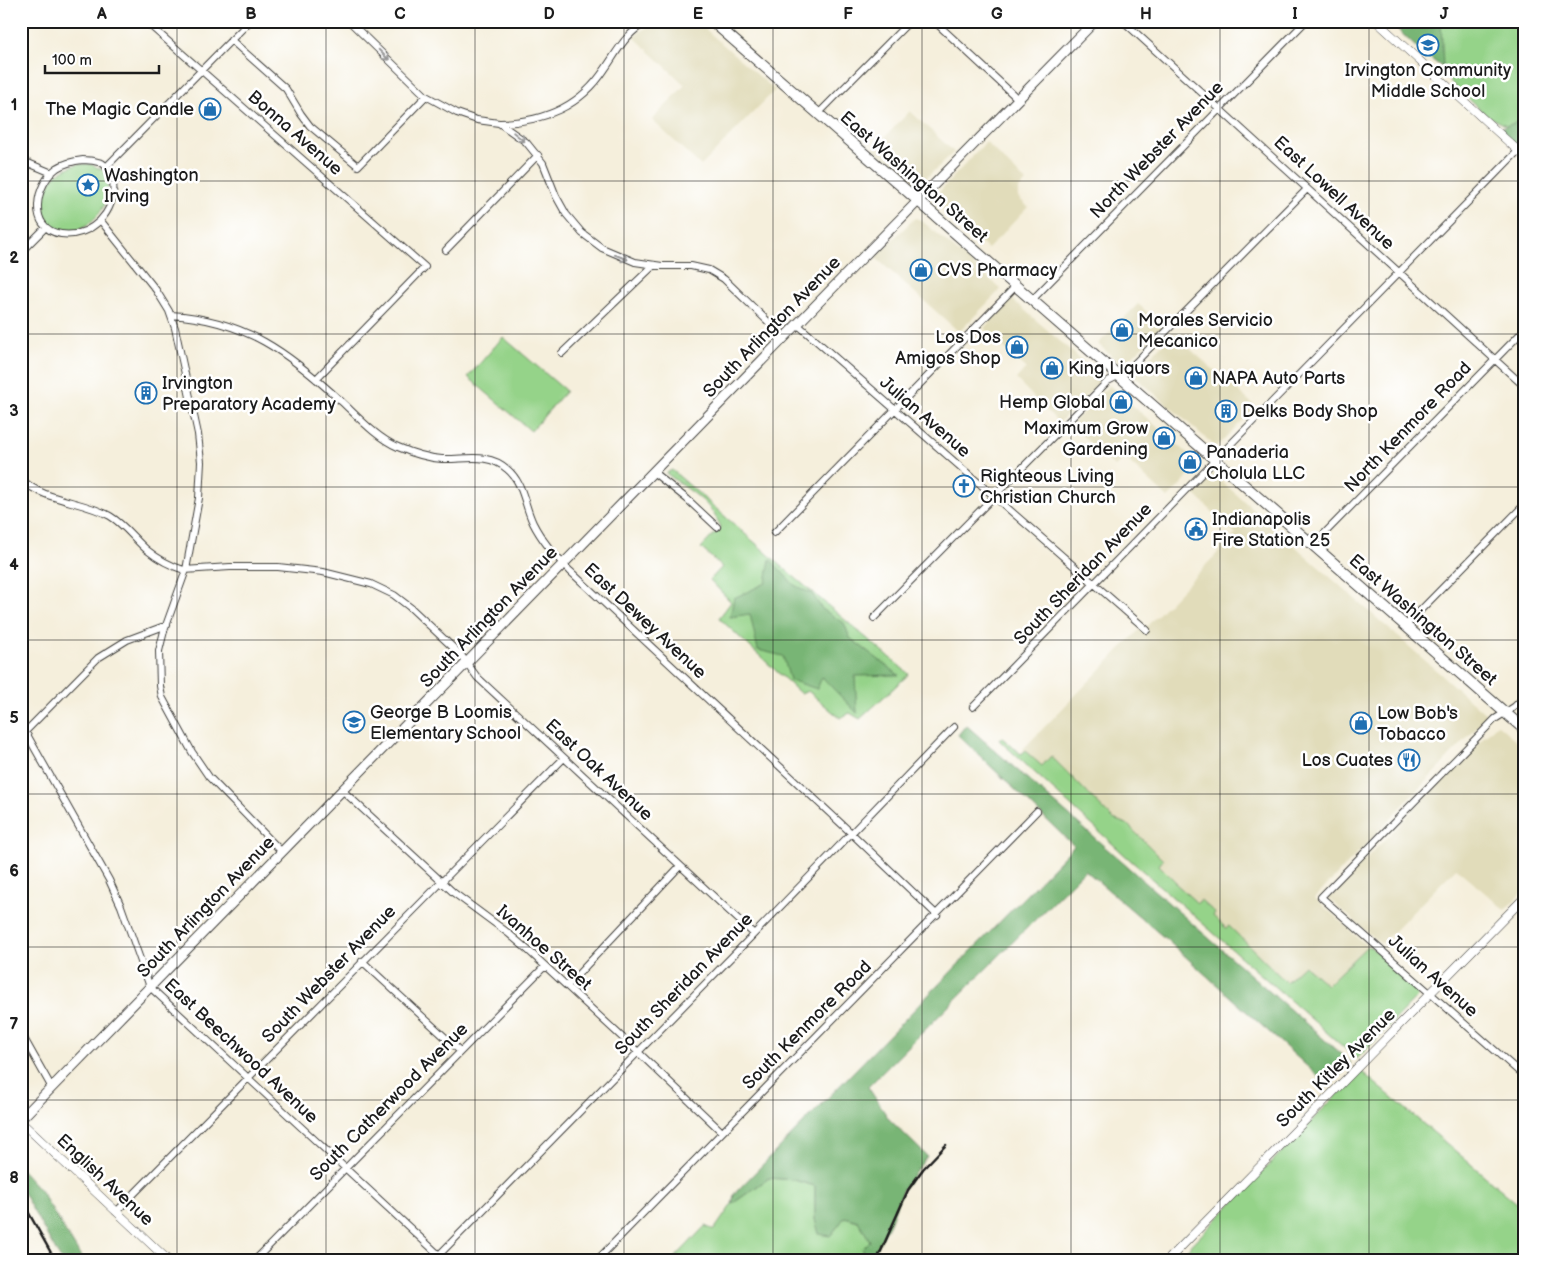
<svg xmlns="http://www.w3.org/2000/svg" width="1546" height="1281" font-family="'Balsamiq Sans',sans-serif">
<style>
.built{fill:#e1dcba}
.green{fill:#95d389;stroke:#587852}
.forest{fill:#78b575;stroke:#4a6848}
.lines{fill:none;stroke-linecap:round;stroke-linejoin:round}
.minor-casing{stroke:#3d3c39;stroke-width:8}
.tertiary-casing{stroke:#3d3c39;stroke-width:9}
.secondary-casing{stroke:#3d3c39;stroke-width:11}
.primary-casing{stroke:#3d3c39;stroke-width:12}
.minor{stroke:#fff;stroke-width:6}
.tertiary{stroke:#fff;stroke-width:8}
.secondary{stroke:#fff;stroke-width:9}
.primary{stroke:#fff;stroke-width:10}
.rail{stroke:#1c1c1c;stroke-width:2.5}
.oneway{stroke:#999}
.grid{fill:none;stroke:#1c1c1c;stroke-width:1;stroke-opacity:0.55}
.labels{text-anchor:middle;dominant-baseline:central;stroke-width:5;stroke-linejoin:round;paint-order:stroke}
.poi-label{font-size:18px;fill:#1c1c1c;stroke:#fff;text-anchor:start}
.street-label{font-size:18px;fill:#1c1c1c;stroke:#fff}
.neatline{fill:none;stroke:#1c1c1c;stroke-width:2}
.grid-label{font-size:16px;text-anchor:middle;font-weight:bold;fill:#1c1c1c}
</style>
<rect width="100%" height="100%" fill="#fff"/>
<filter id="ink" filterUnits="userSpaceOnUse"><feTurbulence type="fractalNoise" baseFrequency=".02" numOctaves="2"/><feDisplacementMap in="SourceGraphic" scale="10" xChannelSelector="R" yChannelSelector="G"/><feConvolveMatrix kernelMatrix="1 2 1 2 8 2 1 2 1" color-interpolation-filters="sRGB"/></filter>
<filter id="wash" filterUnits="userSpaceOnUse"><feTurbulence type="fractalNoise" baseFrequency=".0096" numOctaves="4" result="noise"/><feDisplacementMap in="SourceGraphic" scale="20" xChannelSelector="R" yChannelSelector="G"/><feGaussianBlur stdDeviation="1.12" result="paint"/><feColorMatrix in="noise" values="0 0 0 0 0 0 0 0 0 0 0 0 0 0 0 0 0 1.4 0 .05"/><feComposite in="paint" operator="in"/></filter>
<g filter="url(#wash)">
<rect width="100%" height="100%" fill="#f5efdc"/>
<path class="built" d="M661,21H696L775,90L701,166L652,120L685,85L634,37L642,30Z
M910,111L954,152L922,182L914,183L873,149Z
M986,142L1026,182L1018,190V197L1028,207L988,249L935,202L938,193Z
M915,218L921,220L1001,289L959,332L875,257Z
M1012,299L1103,379L1059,423L1016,379L1026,368L984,328Z
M1138,304L1163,326L1123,366L1098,344Z
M1173,334L1256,407L1216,447L1132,374Z
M1109,385L1200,464L1168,498L1125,458L1115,467L1071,425Z
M1212,473L1488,716L1315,898L1367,946L1327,985L1322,981L1286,982L1229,926L1226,928L1213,916L1215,913L1202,900L1198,903L1175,883L1176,882L1159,865L1163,860L1127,824L1113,819L1051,756L1042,766L1023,749L1143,626L1145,628L1236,534L1193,493Z
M1497,724L1525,748V889L1505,910L1456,868L1381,944L1328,898Z"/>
<path class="green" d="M1435,21H1525V133L1519,132L1486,115L1445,77Z
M79,164H90L103,170C127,214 58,255 43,218C40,209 41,200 45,192C51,176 63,168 79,164Z
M503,337L566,391L531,431L468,377Z
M672,470L785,569L909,674L860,719L850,713L840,718L808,691L801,694L719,618L731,602L710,580L722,567L701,548L721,527C716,517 711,508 702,500C691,490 678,483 666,473Z
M1001,737L1021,754L1025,751L1042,766L1051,756L1113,819L1127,824L1163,860L1159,865L1176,882L1175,883L1197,903L1201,900L1215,913L1213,916L1226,928L1229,926L1286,982L1304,965L1327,985L1367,946L1371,947L1418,990L1417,997L1357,1059L1128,858L999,740Z
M1362,1072L1525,1210V1260H1177L1358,1073Z
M769,1178L794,1180L815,1186V1219L830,1236L845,1217L858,1221L871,1242L863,1248L864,1260H673L705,1226L714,1230L732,1204Z"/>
<path class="forest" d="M1389,21H1441L1443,68L1419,50Z
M1525,119V151L1503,133V127Z
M770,559L794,585L812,594L822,609L844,623L850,638L899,675L855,676L857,713L822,677L817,689L790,680L783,656L758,650L750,614L730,617L734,598L766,583Z
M966,725L1351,1063L1329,1086L1167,940L1085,870L868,1087L889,1119L927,1156L902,1191L890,1223L871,1260H864L863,1248L870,1241L858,1221L845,1217L830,1236L819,1234L815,1219V1186L794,1180L769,1178L732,1204L734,1194L1074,846L958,735Z
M21,1169L40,1190L83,1260H61L21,1189Z"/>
</g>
<g filter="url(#ink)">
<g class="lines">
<g class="minor-casing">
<path id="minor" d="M145,21L425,267L316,379
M349,21L426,96L457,113L477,120L499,123L526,142L543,163L556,196L566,214L582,233L602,248L635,262L662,266H691L709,270L724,279L784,337
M934,21L1018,99
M1123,21L1525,387
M231,40L286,89L301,114L310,126L358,166L426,96
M818,114L910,21
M500,123C543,122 581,106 605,69C619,49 625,34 648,21
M21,160L52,173
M83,160C89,160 96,161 102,163C109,167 112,175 113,182C117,212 91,238 61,234C27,229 35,184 57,168C65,163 74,161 83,160Z
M106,167L250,21
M101,221L156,290L169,311L175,328L198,434L201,462L199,498L186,570L164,631L159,651L160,686L162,697L192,752L209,777L282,852
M446,250L538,155
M21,252L45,228
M1031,301L1306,21
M171,315C246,320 289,353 342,402C359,418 377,438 398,447C412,453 427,458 442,459C465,460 488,452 507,469C524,483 524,505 533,523C542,541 556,557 570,571L848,830L937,915
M797,324L1147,630
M562,353L654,265
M653,472L687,499L717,527
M21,479C45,502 82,500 110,516C125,525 134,539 147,550C158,559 171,566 184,570L230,567H278L323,572L371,584L394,595L411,608L461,655L477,677L754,934
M774,533L1015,287
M1313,545L1525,329
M874,618L1108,381L1126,372L1307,189
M1405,626L1525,504
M1525,696L1514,707L1495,719L1321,897L1525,1077
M973,707L1518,151
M21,724L109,880L121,906L150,987L439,1255
M21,736L98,658L127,640L167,625
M342,790L454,893L508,933L529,951L638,1052L722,1132
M362,961L460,1051
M567,986L680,866
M21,1033L52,1088
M116,1212L564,758
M255,1260L545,966
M434,1260L754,934L954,727
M597,1260L1037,811"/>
</g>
<g class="tertiary-casing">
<path id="tertiary" d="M1376,21L1525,157
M21,1122L168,1260
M1168,1260L1525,897"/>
</g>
<g class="secondary-casing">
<path id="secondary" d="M21,1119L860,260L1095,21"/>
</g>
<g class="primary-casing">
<path id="primary" d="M712,21L1525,730"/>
</g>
<use href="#minor" class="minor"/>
<use href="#tertiary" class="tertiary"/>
<use href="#secondary" class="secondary"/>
<use href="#primary" class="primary"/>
<path class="rail" d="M21,1199L55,1260
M877,1260L908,1190L923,1169L946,1145"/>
</g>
<defs><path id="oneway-shaft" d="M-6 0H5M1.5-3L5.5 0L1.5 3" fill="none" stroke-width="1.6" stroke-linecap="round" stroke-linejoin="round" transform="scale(1.25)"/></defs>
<g class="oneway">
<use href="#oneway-shaft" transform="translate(384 55) rotate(45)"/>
<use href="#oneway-shaft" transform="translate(519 137) rotate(39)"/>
<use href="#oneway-shaft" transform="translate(621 257) rotate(21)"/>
</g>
</g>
<path class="grid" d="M177,21V1260M326,21V1260M475,21V1260M624,21V1260M773,21V1260M922,21V1260M1071,21V1260M1220,21V1260M1369,21V1260M21,181H1525M21,334H1525M21,487H1525M21,640H1525M21,794H1525M21,947H1525M21,1100H1525"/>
<defs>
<g id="school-ring" transform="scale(1.125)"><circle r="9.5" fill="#fff" stroke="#1f6fb2" stroke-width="1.5"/><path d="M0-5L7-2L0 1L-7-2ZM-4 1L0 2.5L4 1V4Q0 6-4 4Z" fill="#1f6fb2"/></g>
<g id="shop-ring" transform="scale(1.125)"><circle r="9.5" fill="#fff" stroke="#1f6fb2" stroke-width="1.5"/><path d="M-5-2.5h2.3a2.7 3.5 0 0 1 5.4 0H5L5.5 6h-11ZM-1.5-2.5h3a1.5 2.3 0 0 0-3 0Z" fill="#1f6fb2"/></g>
<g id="sight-ring" transform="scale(1.125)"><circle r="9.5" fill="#fff" stroke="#1f6fb2" stroke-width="1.5"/><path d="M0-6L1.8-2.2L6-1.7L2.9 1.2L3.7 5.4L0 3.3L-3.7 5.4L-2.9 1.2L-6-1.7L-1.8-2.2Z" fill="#1f6fb2"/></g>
<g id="building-ring" transform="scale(1.125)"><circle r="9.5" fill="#fff" stroke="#1f6fb2" stroke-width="1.5"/><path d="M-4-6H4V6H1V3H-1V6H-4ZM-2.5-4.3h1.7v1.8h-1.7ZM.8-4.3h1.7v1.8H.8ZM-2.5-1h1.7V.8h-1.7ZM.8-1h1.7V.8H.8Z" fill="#1f6fb2"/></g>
<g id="church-ring" transform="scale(1.125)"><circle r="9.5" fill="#fff" stroke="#1f6fb2" stroke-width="1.5"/><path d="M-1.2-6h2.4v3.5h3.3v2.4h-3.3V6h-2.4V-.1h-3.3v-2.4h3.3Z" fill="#1f6fb2"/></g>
<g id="civic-ring" transform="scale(1.125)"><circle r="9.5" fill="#fff" stroke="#1f6fb2" stroke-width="1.5"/><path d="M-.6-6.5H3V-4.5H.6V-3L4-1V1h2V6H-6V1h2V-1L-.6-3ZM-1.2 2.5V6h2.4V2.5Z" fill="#1f6fb2"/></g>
<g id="restaurant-ring" transform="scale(1.125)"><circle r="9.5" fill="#fff" stroke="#1f6fb2" stroke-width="1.5"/><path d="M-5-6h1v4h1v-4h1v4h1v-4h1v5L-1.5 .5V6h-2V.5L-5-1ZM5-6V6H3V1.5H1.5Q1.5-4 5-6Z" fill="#1f6fb2"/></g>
</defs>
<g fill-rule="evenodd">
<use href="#school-ring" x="1428" y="45"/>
<use href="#shop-ring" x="210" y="109"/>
<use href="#sight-ring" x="88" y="185"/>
<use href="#shop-ring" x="921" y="270"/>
<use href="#shop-ring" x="1122" y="330"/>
<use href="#shop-ring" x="1017" y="347"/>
<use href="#shop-ring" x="1052" y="368"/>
<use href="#shop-ring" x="1196" y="378"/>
<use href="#building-ring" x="146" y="393"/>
<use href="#shop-ring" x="1121" y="402"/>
<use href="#building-ring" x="1226" y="411"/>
<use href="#shop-ring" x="1164" y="438"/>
<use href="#shop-ring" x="1190" y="462"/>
<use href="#church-ring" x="964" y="486"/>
<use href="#civic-ring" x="1196" y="529"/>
<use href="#school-ring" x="354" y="722"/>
<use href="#shop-ring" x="1361" y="723"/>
<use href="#restaurant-ring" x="1409" y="760"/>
</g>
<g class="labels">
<g class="poi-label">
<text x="1428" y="70" text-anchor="middle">Irvington Community<tspan x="1428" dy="21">Middle School</tspan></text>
<text x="194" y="109" text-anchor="end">The Magic Candle</text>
<text x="104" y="175">Washington<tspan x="104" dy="21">Irving</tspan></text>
<text x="937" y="270">CVS Pharmacy</text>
<text x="1138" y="320">Morales Servicio<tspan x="1138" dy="21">Mecanico</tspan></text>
<text x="1001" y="337" text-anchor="end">Los Dos<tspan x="1001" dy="21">Amigos Shop</tspan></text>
<text x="1068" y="368">King Liquors</text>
<text x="1212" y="378">NAPA Auto Parts</text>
<text x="162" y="383">Irvington<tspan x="162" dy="21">Preparatory Academy</tspan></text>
<text x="1105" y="402" text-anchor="end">Hemp Global</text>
<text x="1242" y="411">Delks Body Shop</text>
<text x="1148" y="428" text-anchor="end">Maximum Grow<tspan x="1148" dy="21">Gardening</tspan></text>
<text x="1206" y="452">Panaderia<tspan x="1206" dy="21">Cholula LLC</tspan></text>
<text x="980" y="476">Righteous Living<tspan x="980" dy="21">Christian Church</tspan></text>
<text x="1212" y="519">Indianapolis<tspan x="1212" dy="21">Fire Station 25</tspan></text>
<text x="370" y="712">George B Loomis<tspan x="370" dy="21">Elementary School</tspan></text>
<text x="1377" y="713">Low Bob's<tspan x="1377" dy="21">Tobacco</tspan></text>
<text x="1393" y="760" text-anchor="end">Los Cuates</text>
</g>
<g class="street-label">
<text transform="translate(295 133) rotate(41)">Bonna Avenue</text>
<text transform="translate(1157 150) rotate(-46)">North Webster Avenue</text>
<text transform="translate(914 177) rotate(41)">East Washington Street</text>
<text transform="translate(1334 193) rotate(43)">East Lowell Avenue</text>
<text transform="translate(772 327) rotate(-46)">South Arlington Avenue</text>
<text transform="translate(925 417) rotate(41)">Julian Avenue</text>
<text transform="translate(1408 427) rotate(-46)">North Kenmore Road</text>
<text transform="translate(1083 574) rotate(-46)">South Sheridan Avenue</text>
<text transform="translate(489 617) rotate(-46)">South Arlington Avenue</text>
<text transform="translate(1423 620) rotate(41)">East Washington Street</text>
<text transform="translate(645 621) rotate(43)">East Dewey Avenue</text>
<text transform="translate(599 770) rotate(43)">East Oak Avenue</text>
<text transform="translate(206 907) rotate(-46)">South Arlington Avenue</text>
<text transform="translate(544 948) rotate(41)">Ivanhoe Street</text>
<text transform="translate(329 974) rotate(-46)">South Webster Avenue</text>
<text transform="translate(1433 976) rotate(42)">Julian Avenue</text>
<text transform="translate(684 984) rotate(-46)">South Sheridan Avenue</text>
<text transform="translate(807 1025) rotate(-45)">South Kenmore Road</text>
<text transform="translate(241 1051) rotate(43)">East Beechwood Avenue</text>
<text transform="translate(1336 1068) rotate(-45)">South Kitley Avenue</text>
<text transform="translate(389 1102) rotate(-45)">South Catherwood Avenue</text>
<text transform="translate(105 1180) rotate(43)">English Avenue</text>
</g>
</g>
<rect width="1546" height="1281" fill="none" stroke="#fff" stroke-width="55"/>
<path d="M45 65v8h114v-8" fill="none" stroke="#1c1c1c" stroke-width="2.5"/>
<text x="52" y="65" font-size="15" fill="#1c1c1c" stroke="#ffffff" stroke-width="4" paint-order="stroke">100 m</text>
<rect x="28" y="28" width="1490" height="1226" class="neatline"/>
<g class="grid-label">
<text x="102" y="19">A</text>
<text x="251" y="19">B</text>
<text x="400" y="19">C</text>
<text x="549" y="19">D</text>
<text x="698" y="19">E</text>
<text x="848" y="19">F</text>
<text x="997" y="19">G</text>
<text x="1146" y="19">H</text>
<text x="1295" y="19">I</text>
<text x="1444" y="19">J</text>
<text x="14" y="110">1</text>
<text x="14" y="263">2</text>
<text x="14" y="416">3</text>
<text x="14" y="570">4</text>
<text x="14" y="723">5</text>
<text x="14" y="876">6</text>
<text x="14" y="1029">7</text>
<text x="14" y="1183">8</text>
</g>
</svg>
